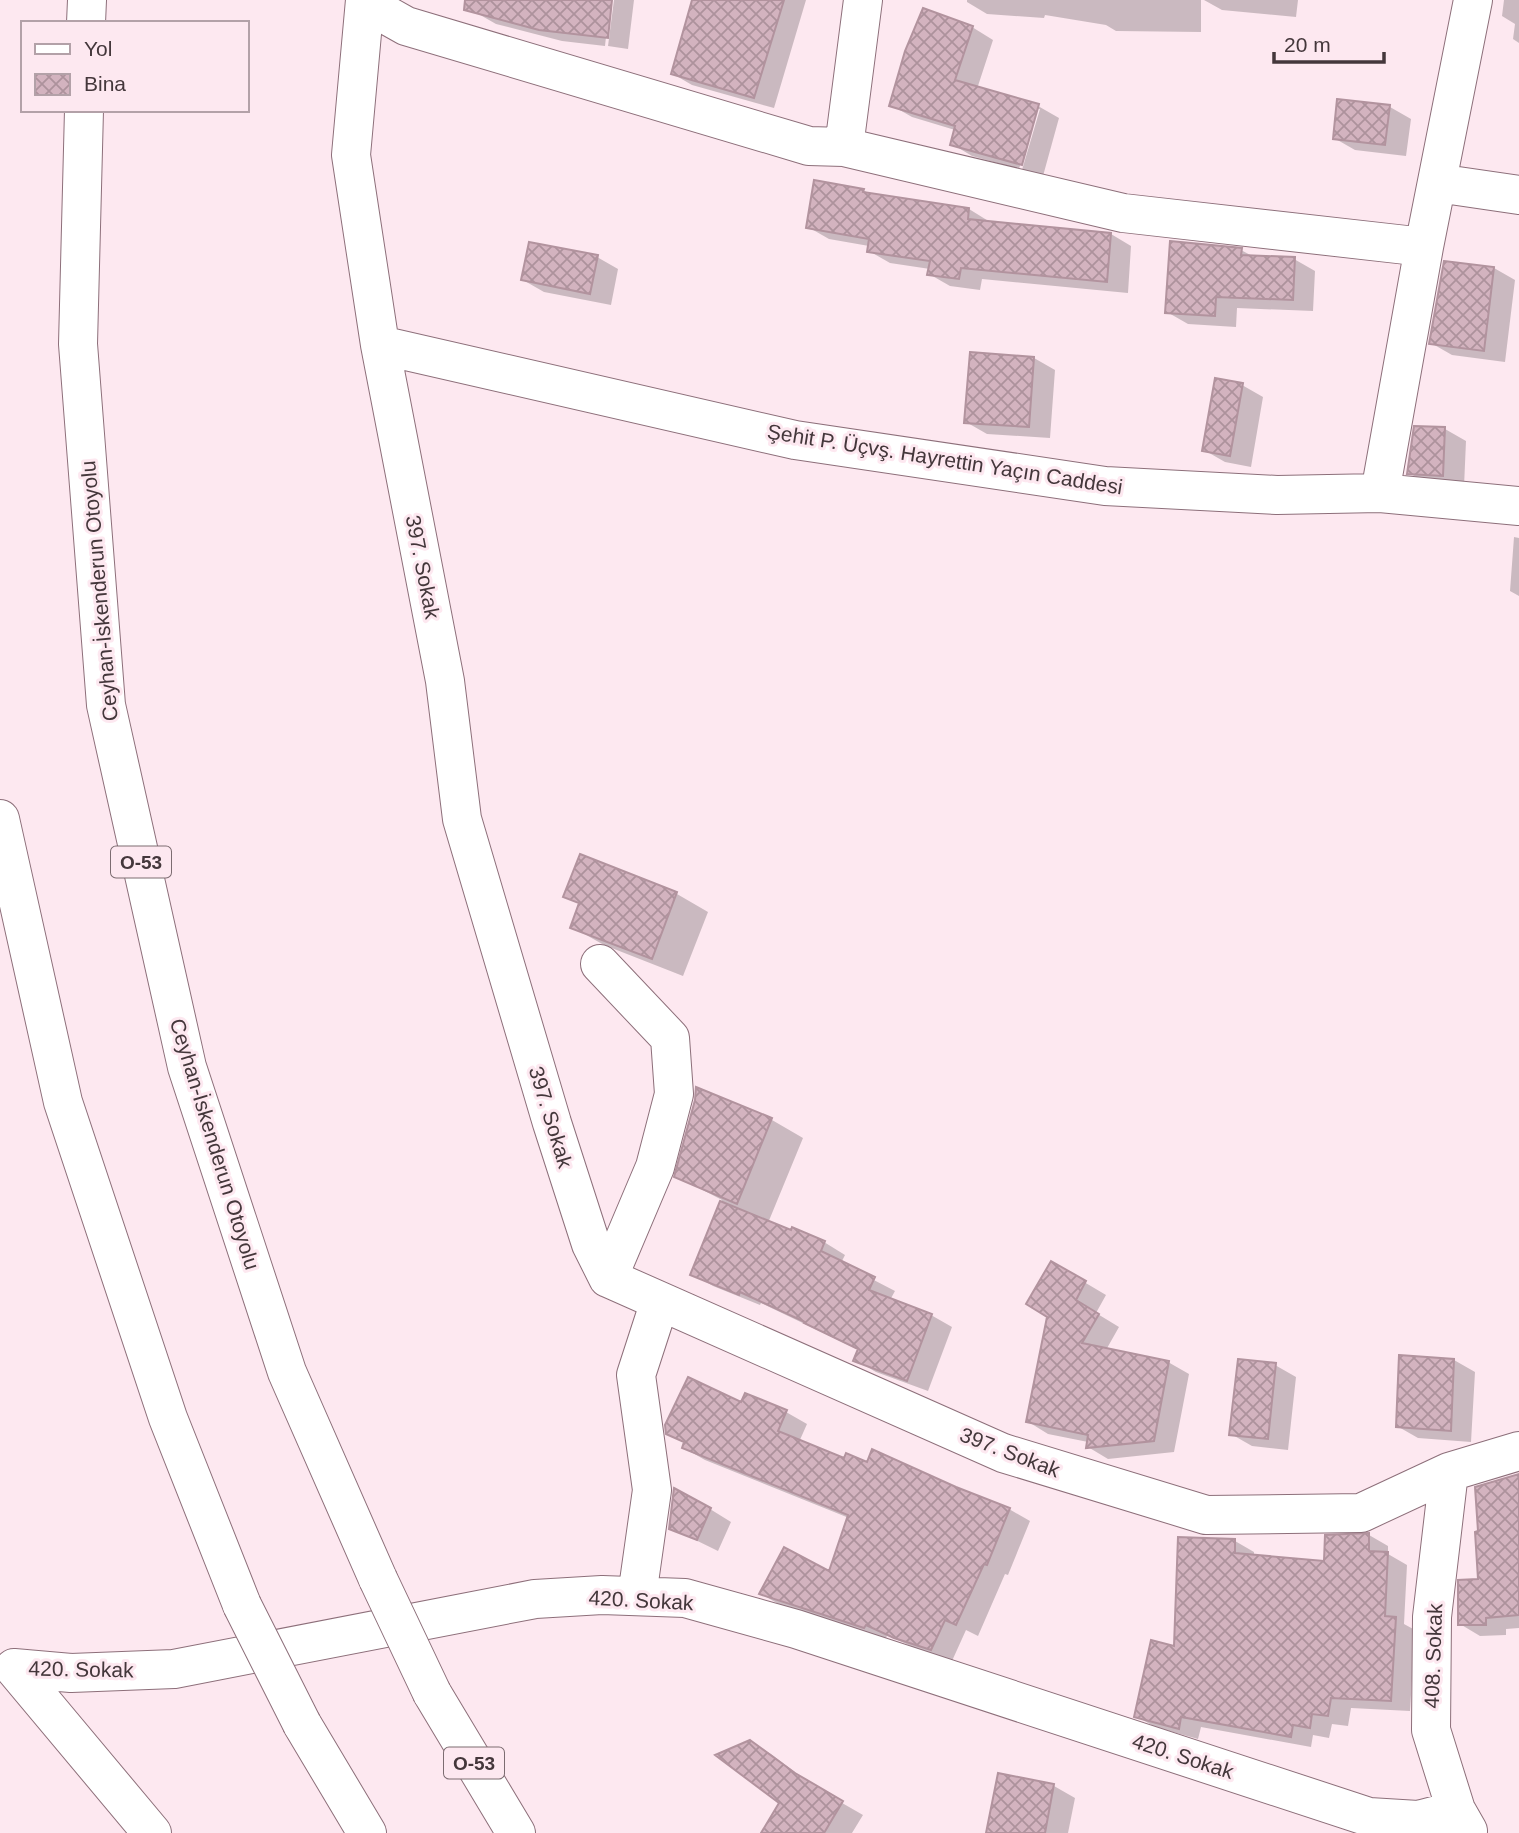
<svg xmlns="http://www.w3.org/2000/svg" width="1519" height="1833" font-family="Helvetica,sans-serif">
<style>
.shadow{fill:#0003}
.building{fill:url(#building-cross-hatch);stroke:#b2939e;stroke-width:2}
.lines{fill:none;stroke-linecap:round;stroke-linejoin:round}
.minor-casing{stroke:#8d6f7a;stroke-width:40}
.highway-casing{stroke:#8d6f7a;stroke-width:40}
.minor{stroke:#fff;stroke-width:38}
.highway{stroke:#fff;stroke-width:38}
.highway-bridge-casing{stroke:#8d6f7a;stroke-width:40;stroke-linecap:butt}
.highway-bridge{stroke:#fff;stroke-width:38}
.labels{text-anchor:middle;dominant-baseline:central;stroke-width:6;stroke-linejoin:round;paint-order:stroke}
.shield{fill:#fde8f0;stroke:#7c6c71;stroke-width:2}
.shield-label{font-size:19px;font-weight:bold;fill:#44373b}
.street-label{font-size:21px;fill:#44373b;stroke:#fde8f0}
</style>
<defs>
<pattern id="building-cross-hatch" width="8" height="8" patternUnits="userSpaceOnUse" patternTransform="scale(1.75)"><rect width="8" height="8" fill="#d3b3bf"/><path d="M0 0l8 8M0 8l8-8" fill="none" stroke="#ad929c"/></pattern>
</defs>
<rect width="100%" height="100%" fill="#fde8f0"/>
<path class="shadow" d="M478,0H610L605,46L562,41L496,24L475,12Z
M614,0H634L628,49L608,46Z
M693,0H806L774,108L692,85L673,74Z
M967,0H1201V32L1116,31L1106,25L1045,15L1044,18L987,14L967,2Z
M1204,0H1298L1296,17L1222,10Z
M1504,0H1519V43L1513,39L1515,24L1502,16Z
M972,27L993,40L977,89L1038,106L1059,118L1043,176L1022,170L1040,109H1036L1019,169L972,156L952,144L955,130L912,117L891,105Z
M1390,107L1411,119L1406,156L1355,150L1334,138Z
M863,190L871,195L969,209L990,222L1111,234L1131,246L1128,293L982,279L980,290L950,286L929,274L930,269L890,263L869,251V246L829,239L808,227Z
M1241,250L1254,257L1294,259L1315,271L1313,311L1237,308L1236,327L1188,324L1167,312Z
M597,257L618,269L611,305L544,292L523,280Z
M1494,268L1515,280L1505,362L1452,355L1431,343Z
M1034,358L1055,370L1050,438L987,434L966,422Z
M1242,385L1263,397L1251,467L1225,462L1204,450Z
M1445,429L1466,441L1464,487L1430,485L1409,473Z
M1514,537L1519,538V596L1510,591Z
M581,857L677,894L708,912L683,976L604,945L572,927L581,905L566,897Z
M698,1089L772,1120L803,1138L768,1223L824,1242L845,1255L841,1263L895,1291L890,1300L931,1315L952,1327L928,1391L876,1372L855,1360L859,1350L761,1303L760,1305L713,1286L693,1274L722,1200L676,1176Z
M1052,1263L1106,1295L1096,1313L1119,1327L1106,1350L1168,1362L1189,1374L1174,1452L1108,1459L1088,1447V1442L1048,1434L1027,1421L1049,1316Z
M1454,1360L1475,1372L1471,1442L1418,1438L1397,1426Z
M1275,1365L1296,1377L1288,1450L1252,1446L1231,1434Z
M742,1405L786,1412L807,1424L799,1442L845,1460L868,1464L955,1489L1009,1509L1030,1521L1008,1575L1005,1574L978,1636L966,1630L952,1661L917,1649L887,1635L886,1639L782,1606L761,1594L830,1574L849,1518L705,1460L684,1448L686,1443L668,1433Z
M1519,1476V1628L1506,1629V1635L1480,1636L1460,1624L1480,1581Z
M710,1509L731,1522L718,1551L671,1528Z
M1369,1535L1388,1546V1554L1407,1565L1404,1624L1415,1630L1410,1711L1351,1708L1348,1726L1332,1724L1329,1738L1313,1735L1311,1747L1201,1727L1198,1739L1155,1727L1136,1716L1235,1541L1254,1552V1557L1325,1563L1326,1537Z
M750,1742L771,1754L816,1788L863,1815L852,1833H780L781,1802Z
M999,1775L1054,1786L1075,1798L1068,1833H988Z"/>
<path class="building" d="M465,0H612L608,38L539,30L464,10Z
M692,0H784L754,98L671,74Z
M923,8L973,26L955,80L1039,104L1022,165L950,145L955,126L889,106L905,51Z
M1337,99L1390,105L1385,145L1333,139Z
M814,180L864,189L863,192L969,208L968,219L1111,233L1107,282L961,268L959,279L927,275L930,261L867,252L869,239L806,228Z
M1170,241L1242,248L1241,255L1295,257L1293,300L1216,297L1215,316L1165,313Z
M529,242L598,255L590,294L521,280Z
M1444,261L1494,267L1484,351L1429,344Z
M970,352L1034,357L1029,427L964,423Z
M1215,378L1243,383L1230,456L1202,451Z
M1414,426L1445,427L1443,476L1407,474Z
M580,854L677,892L652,959L570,928L579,903L563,897Z
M696,1087L772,1118L737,1204L674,1177L695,1100Z
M720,1201L791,1230L792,1227L825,1241L821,1251L875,1277L869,1290L932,1314L907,1381L853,1361L858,1349L804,1323L805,1322L740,1292L739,1295L690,1275Z
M1051,1261L1086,1281L1076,1300L1099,1314L1082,1343L1169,1361L1154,1441L1086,1448L1088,1435L1026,1422L1047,1317L1026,1304Z
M1399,1355L1454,1359L1451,1431L1396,1427Z
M1238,1359L1276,1363L1268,1439L1229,1435Z
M688,1377L741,1402L745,1393L787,1410L778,1431L844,1458L846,1453L867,1462L872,1449L956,1487L1010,1508L987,1565L984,1564L956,1625L945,1620L931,1650L894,1638L866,1625L864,1628L759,1594L784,1547L829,1571L848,1515L682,1448L684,1442L666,1434L665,1425Z
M1519,1474V1615L1486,1618V1625H1458V1580L1478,1579L1475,1532L1478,1531L1475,1487Z
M674,1488L711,1508L697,1540L669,1529Z
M1369,1533V1551L1388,1552L1385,1616L1396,1617L1391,1701L1331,1698L1328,1716L1312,1714L1310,1728L1293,1725L1291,1737L1181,1717L1179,1729L1134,1717L1151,1640L1174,1646L1178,1537L1235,1539V1553L1324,1561L1325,1535Z
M750,1740L795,1773L843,1801L824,1833H761L779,1803L715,1755Z
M998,1773L1054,1784L1045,1833H986Z"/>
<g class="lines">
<g class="minor-casing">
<path id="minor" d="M365,0L351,155L380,345L445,681L462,819L552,1123L591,1244L608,1278L1003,1453L1206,1515L1361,1513L1449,1472L1519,1451
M365,3L406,26L809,146L844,147L1123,213L1424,247
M844,147L863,0
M1437,183L1519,195
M380,345L795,440L1105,486L1277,495L1380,493L1519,506
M1380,493L1424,247L1473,0
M600,964L670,1038L674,1094L655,1167L608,1278
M1449,1472L1432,1617L1431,1730L1456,1810L1468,1831
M637,1596L652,1490L636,1375L660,1301
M152,1833L14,1668L71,1673L174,1669L535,1599L602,1595L685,1598L796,1629L1369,1817L1418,1820L1456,1810"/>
</g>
<g class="highway-casing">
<path id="highway" d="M86,23L87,0
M84,110L78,344L106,705L187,1067L287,1372L378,1579
M0,819L63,1102L168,1418L242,1605
M432,1693L516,1833
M302,1724L367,1833"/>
</g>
<use href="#minor" class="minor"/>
<use href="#highway" class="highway"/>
<g class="highway-bridge-casing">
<path id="highway-bridge" d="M378,1579L432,1693
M242,1605L302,1724"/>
</g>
<use href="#highway-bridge" class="highway-bridge"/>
</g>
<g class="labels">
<g class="shield">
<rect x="111" y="846.5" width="60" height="31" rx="5"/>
<rect x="444" y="1747.5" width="60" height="31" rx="5"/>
</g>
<g class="shield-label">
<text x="141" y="862">O-53</text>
<text x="474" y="1763">O-53</text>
</g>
<g class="street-label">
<text transform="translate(945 459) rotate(9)">Şehit P. Üçvş. Hayrettin Yaçın Caddesi</text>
<text transform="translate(423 567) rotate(79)">397. Sokak</text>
<text transform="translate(99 591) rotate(-95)">Ceyhan-İskenderun Otoyolu</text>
<text transform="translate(551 1117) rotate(73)">397. Sokak</text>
<text transform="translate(215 1144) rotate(73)">Ceyhan-İskenderun Otoyolu</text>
<text transform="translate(1010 1452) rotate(21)">397. Sokak</text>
<text transform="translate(641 1600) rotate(3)">420. Sokak</text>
<text transform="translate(1433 1656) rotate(-88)">408. Sokak</text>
<text transform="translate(81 1669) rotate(1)">420. Sokak</text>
<text transform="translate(1183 1756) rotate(18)">420. Sokak</text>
</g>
</g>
<rect x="21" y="21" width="228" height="91" fill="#fde8f0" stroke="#b3a1a8" stroke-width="2"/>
<rect x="35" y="44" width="35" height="10" fill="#ffffff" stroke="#b3a1a8" stroke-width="2"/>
<text x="84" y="56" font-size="21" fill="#44373b">Yol</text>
<rect x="35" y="74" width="35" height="21" fill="url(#building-cross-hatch)" stroke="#b3a1a8" stroke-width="2"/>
<text x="84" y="91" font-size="21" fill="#44373b">Bina</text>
<path d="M1274 52v10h110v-10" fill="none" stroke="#44373b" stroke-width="3.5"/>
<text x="1284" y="52" font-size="21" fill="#44373b" stroke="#fde8f0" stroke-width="5" paint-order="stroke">20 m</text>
</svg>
